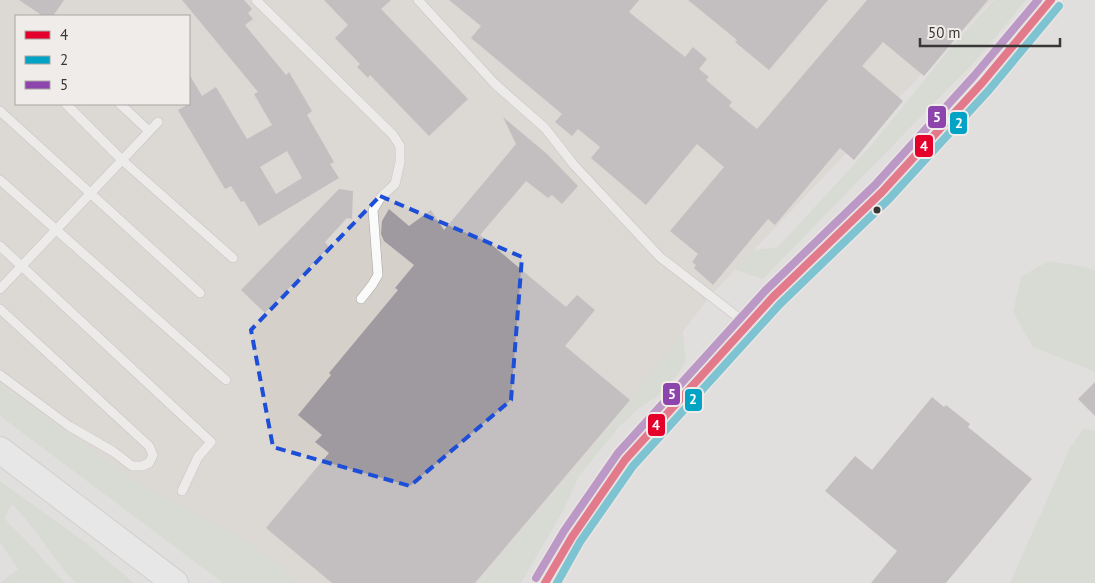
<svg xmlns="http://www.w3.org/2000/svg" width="1095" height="583" font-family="'PT Sans',sans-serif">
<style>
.built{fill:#d5d0ca;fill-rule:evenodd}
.green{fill:#cbd8ca}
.building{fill:#9e9aa0;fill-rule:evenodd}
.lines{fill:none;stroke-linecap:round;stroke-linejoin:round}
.lane-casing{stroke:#a5a4a2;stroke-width:10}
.secondary-casing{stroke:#a5a4a2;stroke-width:25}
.primary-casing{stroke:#bebdbc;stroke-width:28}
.lane{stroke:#fafafa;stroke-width:9}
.secondary{stroke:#f5f6f6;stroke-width:24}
.primary{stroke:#eff2f3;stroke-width:26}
.bus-1-casing{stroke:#f0ece9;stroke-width:11}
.bus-2-casing{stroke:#f0ece9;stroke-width:11}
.bus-3-casing{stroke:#f0ece9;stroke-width:11}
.bus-1{stroke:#e4002b;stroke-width:8}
.bus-2{stroke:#03a3c6;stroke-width:8}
.bus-3{stroke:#8e44ad;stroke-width:8}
.marked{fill:none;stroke:#1d4ed8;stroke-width:4;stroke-dasharray:10 6;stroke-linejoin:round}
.bus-dot{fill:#393736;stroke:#f0ece9;stroke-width:2}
.line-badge{stroke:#f0ece9;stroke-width:2}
.badge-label{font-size:14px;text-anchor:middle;font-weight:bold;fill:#fff}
</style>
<rect width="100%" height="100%" fill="#e1dfdd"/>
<path class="built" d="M0,0H992L711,295L595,446L478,583H299L259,550L131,478L0,384ZM16,16H189V104H16Z"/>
<path class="green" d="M994,0H1026L977,59L763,279L735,270L754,250L778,247L869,148L953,45Z
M1048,261L1086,267L1095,271V372L1033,347L1013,312L1021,277Z
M683,332L686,360L679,373L656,397L639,408L619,427L579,476L563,511L521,583H478L595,446Z
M0,384L131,478L259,550L299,583H223L0,416Z
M1084,428L1095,431V583H1010L1070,448Z
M0,481L89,545L134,583H76C52,559 36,528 12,504L5,517L8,523L21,535L65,583H0L18,569L0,542Z"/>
<path class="building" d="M19,0H64L53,16H43Z
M182,0H244L252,9L248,13L253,19L245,25L286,75L289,72L312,111L307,115L334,162L330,164L339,178L259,226L244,201L241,202L231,186L225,189L178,110L189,104V74L202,96L216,87L247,139L272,125L254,94L258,92ZM287,151L302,178L276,194L260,167Z
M324,0H391L381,9L468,99L429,136L370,75L368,78L357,67L360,64L335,38L348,25Z
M449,0H639L629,12L685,57L693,47L707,59L699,69L709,77L706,80L732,102L729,106L757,129L867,0H988L924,76L883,42L862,66L903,101L854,160L840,148L775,225L768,219L713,285L694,268L696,265L692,262L698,254L670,231L724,167L697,144L646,205L591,158L600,147L578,129L572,136L555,122L562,114L471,38L481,26Z
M688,0H828L769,70L735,42L737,40Z
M503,117L547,154L578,186L562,204L552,195L548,198L526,181L480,235L566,307L577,295L595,310L565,346L630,400L475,583H332L266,528L329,453L315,442L322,435L298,415L331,375L329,373L398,290L395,288L414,265L384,241L381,234L382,221L389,209L409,226L431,210L444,230L516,144Z
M339,189L353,191L352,219L347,218L325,242L329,247L265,313L241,290Z
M1095,382V416L1078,399Z
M932,397L944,407L946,405L970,424L968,427L1032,479L946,583H871L897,551L825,491L855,456L872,470Z"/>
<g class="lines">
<g class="lane-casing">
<path id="lane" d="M256,0L393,135L400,146V162L395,184L381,197L373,210L378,275L372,285L361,299
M418,0L495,84L545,128L574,165L660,257L748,325
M66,104L122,160L233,258
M120,104L149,131
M0,111L200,293
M0,180L226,380
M0,246L211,442L198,457L182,491
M0,289L158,122
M0,309L149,446L153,455L149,463L142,466H132L114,452L69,426L0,375"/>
</g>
<g class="secondary-casing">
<path id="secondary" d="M545,583L572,537L625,460L773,297L882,192L982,83L1051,0"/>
</g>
<g class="primary-casing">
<path id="primary" d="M0,450L175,583"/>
</g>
<use href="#lane" class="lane"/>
<use href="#secondary" class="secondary"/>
<use href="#primary" class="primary"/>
<g class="bus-1-casing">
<path id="bus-1" d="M545,583L572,537L625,460L773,297L882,192L982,83L1051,0"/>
</g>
<g class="bus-2-casing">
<path id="bus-2" d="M557,583L580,542L633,466L780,304L889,199L989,90L1059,6"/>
</g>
<g class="bus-3-casing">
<path id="bus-3" d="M536,578L564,531L618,453L766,290L875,185L974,76L1038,0"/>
</g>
<use href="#bus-1" class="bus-1"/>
<use href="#bus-2" class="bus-2"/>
<use href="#bus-3" class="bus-3"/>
</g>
<path d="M0 0H1095V583H0ZM380,196L522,257L511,400L410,486L273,447L251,330Z" fill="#e1dfdd" fill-opacity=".55" fill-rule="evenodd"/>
<path class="marked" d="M380,196L522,257L511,400L410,486L273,447L251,330Z"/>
<circle class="bus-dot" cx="877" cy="210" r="4.5"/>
<g class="line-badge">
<rect x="927" y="105" width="20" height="24" rx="5" fill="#8e44ad"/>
<rect x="949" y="111" width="19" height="24" rx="5" fill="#03a3c6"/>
<rect x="914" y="134" width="20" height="24" rx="5" fill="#e4002b"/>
<rect x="662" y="382" width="19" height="24" rx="5" fill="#8e44ad"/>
<rect x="684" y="388" width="19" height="24" rx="5" fill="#03a3c6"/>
<rect x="647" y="413" width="19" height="24" rx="5" fill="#e4002b"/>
</g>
<g class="badge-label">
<text x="937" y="122">5</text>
<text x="959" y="128">2</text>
<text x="924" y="151">4</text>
<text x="672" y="399">5</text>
<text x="693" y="404">2</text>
<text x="656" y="430">4</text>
</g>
<rect x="15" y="15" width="175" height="90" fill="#f0ece9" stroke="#a7a4a1"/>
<rect x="25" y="31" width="25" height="8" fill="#e4002b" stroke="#a7a4a1"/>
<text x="60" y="40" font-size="15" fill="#393736">4</text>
<rect x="25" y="56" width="25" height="8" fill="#03a3c6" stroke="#a7a4a1"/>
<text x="60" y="65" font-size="15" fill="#393736">2</text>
<rect x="25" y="81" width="25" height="8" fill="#8e44ad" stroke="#a7a4a1"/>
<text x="60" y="90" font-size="15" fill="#393736">5</text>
<path d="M920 38v8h140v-8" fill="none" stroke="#393736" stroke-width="2.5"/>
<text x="928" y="38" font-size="15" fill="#393736" stroke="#f0ece9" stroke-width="4" paint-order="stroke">50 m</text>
</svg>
